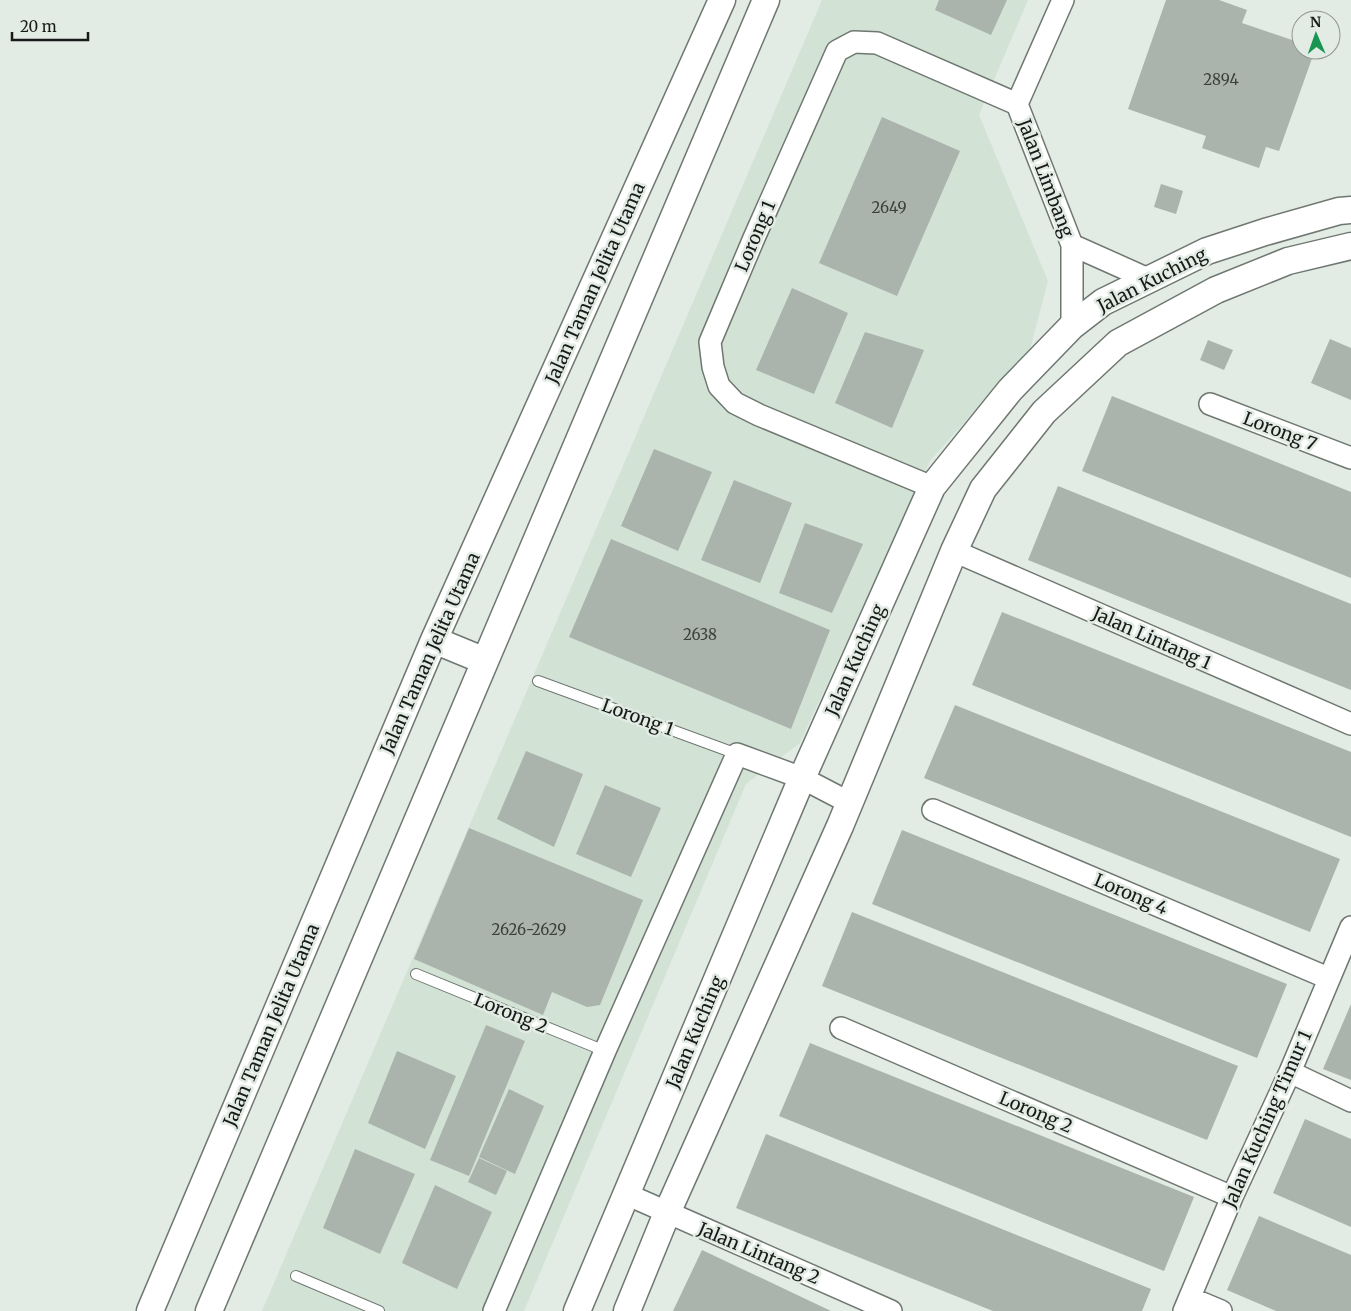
<svg xmlns="http://www.w3.org/2000/svg" width="1351" height="1311" font-family="Merriweather,serif">
<style>
.built{fill:#d2e3d6}
.building{fill:#aab3ac}
.lines{fill:none;stroke-linecap:round;stroke-linejoin:round}
.service-casing{stroke:#6f7771;stroke-width:12}
.minor-casing{stroke:#6f7771;stroke-width:24}
.tertiary-casing{stroke:#6f7771;stroke-width:29}
.service{stroke:#fff;stroke-width:10}
.minor{stroke:#fff;stroke-width:21}
.tertiary{stroke:#fff;stroke-width:26}
.labels{text-anchor:middle;dominant-baseline:central;stroke-width:5;stroke-linejoin:round;paint-order:stroke}
.number-label{font-size:15px;fill:#3c403d}
.street-label{font-size:18px;fill:#171a18;stroke:#e2ebe4}
</style>
<rect width="100%" height="100%" fill="#e2ebe4"/>
<path class="built" d="M822,0H1028L979,115L1048,281L1030,349L930,461L800,743L746,784L524,1311H262Z"/>
<path class="building" d="M939,0H1007L991,35L935,10Z
M1166,0H1219L1247,10L1242,23L1301,43V50H1315L1279,151L1266,147L1259,168L1202,148L1206,136L1128,109Z
M882,117L960,151L897,296L819,263Z
M1161,184L1183,191L1176,214L1154,207Z
M792,288L848,313L814,394L756,370Z
M865,332L924,350L892,428L835,403Z
M1330,339L1351,348V400L1311,383Z
M1208,340L1233,350L1224,370L1200,360Z
M1112,396L1351,492V578L1082,471Z
M654,449L712,472L678,551L621,526Z
M734,480L792,503L760,583L701,560Z
M1058,486L1351,604V690L1028,560Z
M805,523L863,544L832,613L779,593Z
M611,539L830,630L791,729L569,637Z
M1002,612L1351,752V837L972,685Z
M955,705L1340,859L1310,932L924,778Z
M526,751L583,774L554,847L497,819Z
M605,785L661,808L631,877L576,854Z
M469,828L643,900L600,1005L587,1007L552,992L543,1015L414,959Z
M902,830L1287,984L1257,1058L872,904Z
M852,912L1238,1066L1207,1140L822,986Z
M1351,1004V1080L1323,1069Z
M486,1025L525,1041L469,1176L430,1160Z
M810,1043L1194,1197L1164,1271L779,1116Z
M397,1051L456,1076L425,1149L368,1123Z
M509,1089L544,1106L515,1174L479,1157Z
M1305,1119L1351,1139V1227L1273,1193Z
M766,1134L1151,1289L1142,1311H993L736,1208Z
M355,1149L415,1174L380,1254L323,1228Z
M479,1158L507,1171L496,1195L468,1182Z
M435,1185L492,1212L457,1289L402,1263Z
M1259,1216L1351,1255V1311H1276L1227,1290Z
M702,1250L831,1311H673Z"/>
<g class="lines">
<g class="service-casing">
<path id="service" d="M538,681L737,754
M416,974L605,1051
M296,1276L379,1311"/>
</g>
<g class="minor-casing">
<path id="minor" d="M1063,0L1017,104L1072,245V326
M1072,245L1148,279
M1210,404L1351,458
M932,487L759,415L735,403L719,386L713,367L710,342L754,238L837,51L854,42L877,43L1017,104
M954,551L1351,724
M933,810L1328,978
M841,1028L1232,1197
M1290,1072L1351,1101
M626,1194L891,1311
M1190,1298L1221,1311
M494,1311L605,1051L737,754L802,778L850,803
M1184,1311L1232,1197L1290,1072L1351,927"/>
</g>
<g class="tertiary-casing">
<path id="tertiary" d="M434,640L485,661
M150,1311L434,640L722,0
M209,1311L766,0
M577,1311L802,778L932,487L1010,390L1072,326L1103,302L1207,251L1265,232L1339,211L1351,210
M627,1311L667,1213L840,826L954,551L983,489L1044,412L1118,343L1216,290L1288,261L1351,246"/>
</g>
<use href="#service" class="service"/>
<use href="#minor" class="minor"/>
<use href="#tertiary" class="tertiary"/>
</g>
<g class="labels">
<g class="number-label">
<text x="1221" y="79">2894</text>
<text x="889" y="207">2649</text>
<text x="700" y="634">2638</text>
<text x="529" y="929">2626-2629</text>
</g>
<g class="street-label">
<text transform="translate(1046 178) rotate(69)">Jalan Limbang</text>
<text transform="translate(755 236) rotate(-67)">Lorong 1</text>
<text transform="translate(1152 280) rotate(-27)">Jalan Kuching</text>
<text transform="translate(595 283) rotate(-66)">Jalan Taman Jelita Utama</text>
<text transform="translate(1280 431) rotate(21)">Lorong 7</text>
<text transform="translate(1152 638) rotate(24)">Jalan Lintang 1</text>
<text transform="translate(430 653) rotate(-66)">Jalan Taman Jelita Utama</text>
<text transform="translate(855 660) rotate(-66)">Jalan Kuching</text>
<text transform="translate(638 717) rotate(20)">Lorong 1</text>
<text transform="translate(1131 894) rotate(23)">Lorong 4</text>
<text transform="translate(511 1013) rotate(22)">Lorong 2</text>
<text transform="translate(271 1025) rotate(-67)">Jalan Taman Jelita Utama</text>
<text transform="translate(695 1032) rotate(-67)">Jalan Kuching</text>
<text transform="translate(1036 1112) rotate(23)">Lorong 2</text>
<text transform="translate(1267 1119) rotate(-66)">Jalan Kuching Timur 1</text>
<text transform="translate(759 1253) rotate(23)">Jalan Lintang 2</text>
</g>
</g>
<g transform="translate(1316 35) rotate(358)"><circle r="24" fill="#e2ebe4" stroke="#919792"/>
<path d="M0-4L9 19L0 12L-9 19Z" fill="#199552"/>
<text y="-8" font-size="14" font-weight="bold" text-anchor="middle" fill="#171a18">N</text>
</g>
<path d="M12 32v8h76v-8" fill="none" stroke="#171a18" stroke-width="2.5"/>
<text x="20" y="32" font-size="15" fill="#171a18" stroke="#e2ebe4" stroke-width="4" paint-order="stroke">20 m</text>
</svg>
